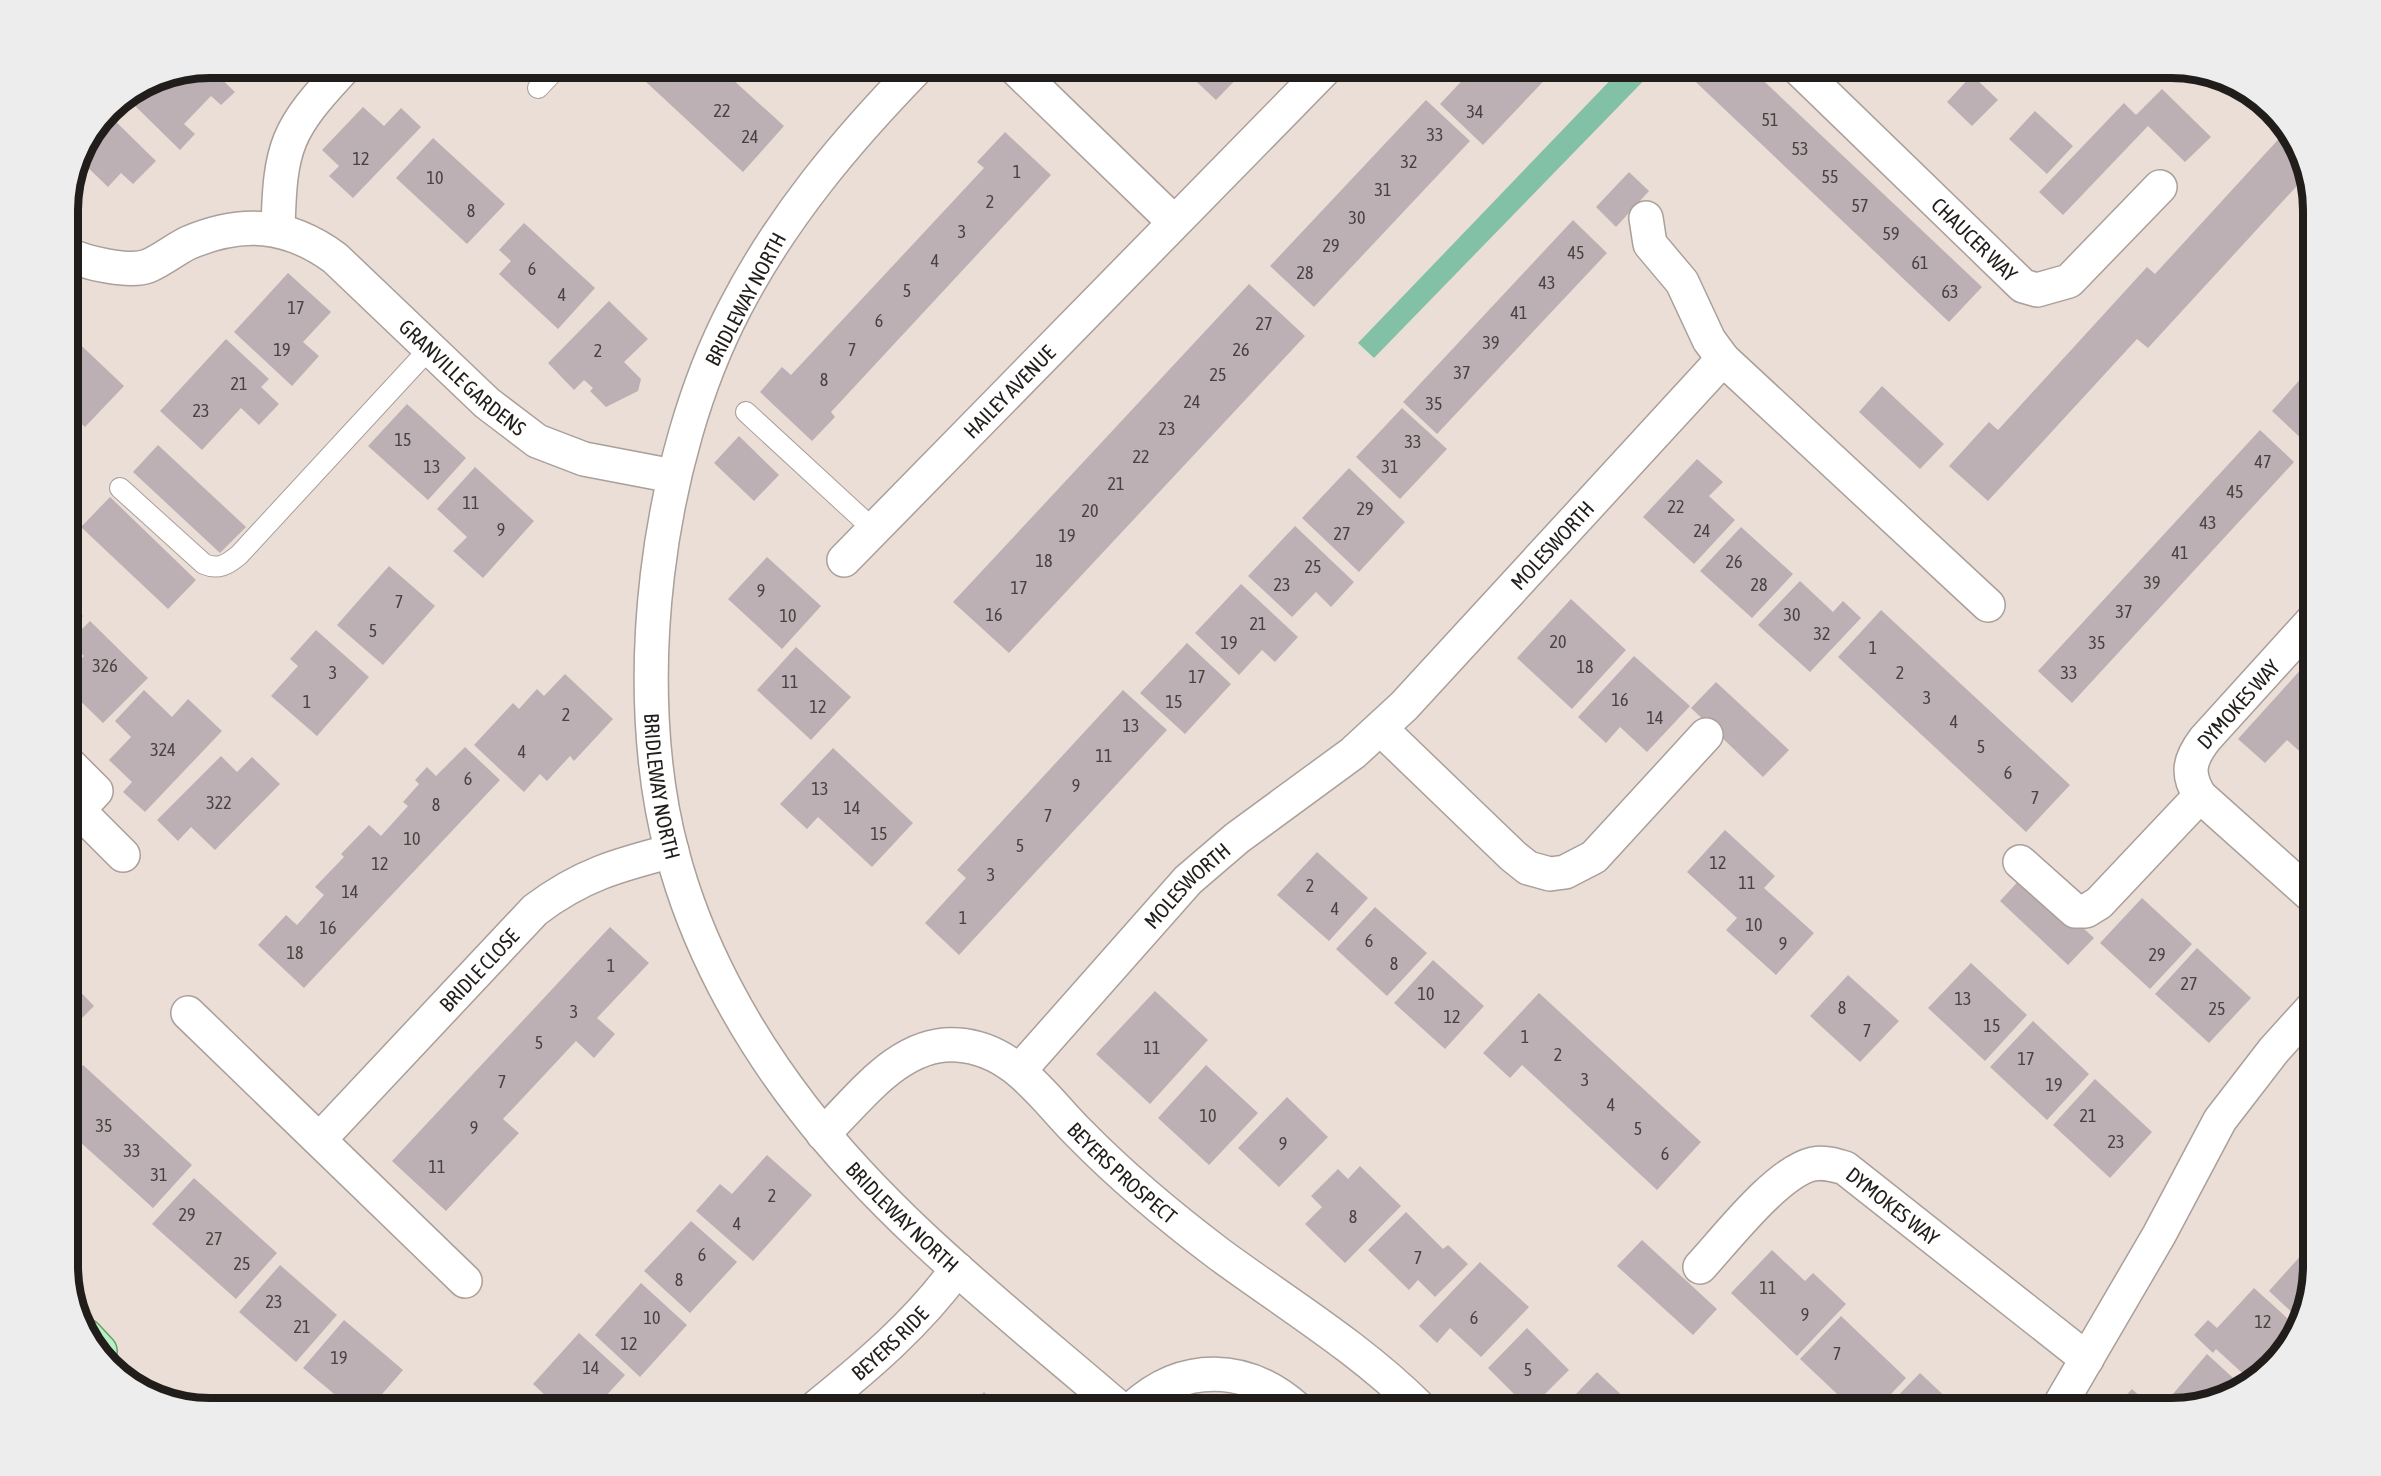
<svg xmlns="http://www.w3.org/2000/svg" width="2381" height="1476" font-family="'Asap Condensed',sans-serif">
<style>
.green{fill:#82c1a5}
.building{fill:#bdb0b4}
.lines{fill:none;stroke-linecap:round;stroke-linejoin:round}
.lane-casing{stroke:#aa9f99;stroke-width:22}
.street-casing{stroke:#aa9f99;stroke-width:36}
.primary-casing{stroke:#66a06e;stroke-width:36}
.lane{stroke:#fff;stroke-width:20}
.street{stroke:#fff;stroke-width:33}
.primary{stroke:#b9f0c4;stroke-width:33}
.labels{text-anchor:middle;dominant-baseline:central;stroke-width:5;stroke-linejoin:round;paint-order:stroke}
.number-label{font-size:18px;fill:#484240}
.street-label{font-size:21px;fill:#211d1a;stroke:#fff}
.rim{fill:none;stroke:#211d1a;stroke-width:8}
</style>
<rect width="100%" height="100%" fill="#eaded7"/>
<path class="green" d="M1622,68H1656L1374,358L1358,343Z"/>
<path class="building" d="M210,68L235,92L221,105L211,96L184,124L195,134L180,150L127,98L156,78Z
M631,68H720L784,126L743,172Z
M1182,68H1247L1216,100Z
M1474,68H1556L1483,145L1440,104Z
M1681,68H1750L1982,287L1949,322Z
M1972,75L1998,100L1972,126L1947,102Z
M2162,89L2211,137L2185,162L2148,126L2063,215L2039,192L2124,103L2136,115Z
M1426,100L1470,141L1314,307L1270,266Z
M363,107L384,126L401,108L421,127L353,198L329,176L339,166L322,150Z
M2035,111L2073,146L2047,174L2009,139Z
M107,113L156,161L133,184L121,173L108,187L78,158Z
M2286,131L2294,138L2306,176L2148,348L2137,339L1988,501L1949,466L1989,422L1998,430L2147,267L2155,274Z
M1005,132L1051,175L831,412L835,417L812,441L760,392L782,367L791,375L984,168L977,162Z
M433,138L505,204L467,244L396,178Z
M1629,172L1649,191L1616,227L1596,207Z
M1573,220L1607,253L1437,434L1403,402Z
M524,223L595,288L558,329L499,274L511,261L499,250Z
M288,273L331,312L303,342L319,356L292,386L234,332Z
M1249,284L1305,336L1009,653L953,602Z
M609,301L648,339L624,362L641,379L638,391L606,407L590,391L593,388L584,380L574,390L548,363Z
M68,333L124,386L85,427L68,411Z
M226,339L269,379L261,387L279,404L259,425L241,408L202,450L160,411Z
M2313,365V431L2304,441L2272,411Z
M1882,386L1944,444L1920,469L1859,412Z
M407,404L466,458L428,500L368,446Z
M1402,408L1447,449L1400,499L1356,457Z
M2260,430L2294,462L2072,703L2038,671Z
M739,436L779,475L754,501L714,463Z
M158,445L246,527L220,553L133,472Z
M1697,459L1723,482L1709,496L1735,520L1694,564L1643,517Z
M475,467L534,521L483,578L453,551L467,537L437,509Z
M1349,468L1405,522L1359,572L1302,518Z
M110,497L196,580L168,609L81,527Z
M1295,526L1354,582L1331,607L1316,592L1292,617L1248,576Z
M1741,527L1793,574L1752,618L1700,571Z
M767,557L821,606L782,649L728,599Z
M389,566L435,606L383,665L337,625Z
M1800,581L1833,612L1843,601L1861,618L1810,672L1758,625Z
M1241,584L1298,637L1275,662L1262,650L1239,675L1195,633Z
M1571,599L1626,650L1572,709L1517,658Z
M68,601L83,616L68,632Z
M1881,610L2070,785L2026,832L1838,657Z
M90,621L148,678L103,723L68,689V673L84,656L69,642Z
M316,630L369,677L317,736L271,696L298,666L290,659Z
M1187,643L1231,684L1185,734L1140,693Z
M796,647L851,697L811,740L757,690Z
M1634,656L1690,706L1647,752L1620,727L1606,743L1578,717Z
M2313,656V751L2307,758L2287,740L2265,763L2238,739Z
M565,674L613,719L574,761L570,756L547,781L540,774L524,792L474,745L513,703L519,709L537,689L544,696Z
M1716,682L1789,750L1763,777L1691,708Z
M144,690L172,717L188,699L222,731L145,812L123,792L132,782L109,760L131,737L115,721Z
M1123,690L1167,730L959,955L925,923L966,878L957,870Z
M465,747L500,780L304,988L258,945L286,915L297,925L324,895L315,887L344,857L341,854L369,825L381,836L408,806L403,802L419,784L415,780L427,767L436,776Z
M833,748L913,823L872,867L818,817L807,829L780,804Z
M221,756L237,772L252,757L280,784L215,850L191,827L178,841L157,820Z
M1725,830L1775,876L1764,888L1814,933L1776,975L1726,930L1737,918L1687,872Z
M1317,852L1368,898L1329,941L1277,895Z
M2025,874L2094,938L2068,965L2000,901Z
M2142,898L2192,944L2150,989L2100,943Z
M1375,907L1427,953L1387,996L1336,949Z
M610,927L649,963L597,1018L615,1034L594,1058L576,1041L503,1119L519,1133L446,1211L392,1161Z
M2197,948L2251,998L2209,1043L2155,994Z
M1433,960L1484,1006L1445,1049L1394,1003Z
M1971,963L2027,1015L1985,1061L1928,1008Z
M1848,975L1899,1021L1860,1062L1810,1016Z
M68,979L94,1006L68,1032Z
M1155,991L1208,1040L1150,1104L1096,1054Z
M1539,993L1701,1142L1657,1190L1522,1065L1510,1078L1483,1053Z
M2033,1021L2089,1074L2047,1120L1990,1067Z
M83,1065L192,1165L153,1208L68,1131V1083Z
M1206,1065L1258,1113L1209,1165L1158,1118Z
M2095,1079L2152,1132L2110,1178L2053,1125Z
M1287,1097L1328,1137L1279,1187L1238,1148Z
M767,1155L812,1195L753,1261L696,1211L720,1184L732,1194Z
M1360,1166L1401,1206L1345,1263L1305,1224L1322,1207L1311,1196L1338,1169L1348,1179Z
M194,1178L277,1253L236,1299L152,1224Z
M1406,1212L1443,1249L1448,1245L1468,1264L1435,1297L1418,1280L1409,1290L1368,1250Z
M691,1221L737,1262L690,1313L644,1271Z
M1642,1240L1717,1309L1693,1335L1617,1266Z
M2313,1242V1266L2299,1319L2269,1291Z
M1772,1250L1805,1281L1813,1273L1846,1304L1797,1356L1731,1293Z
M1480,1262L1529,1307L1481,1357L1450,1328L1437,1343L1419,1326Z
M280,1265L337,1315L296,1362L239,1312Z
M641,1283L687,1325L640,1377L595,1335Z
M2254,1288L2297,1327L2294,1338L2251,1381L2216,1349L2213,1353L2194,1335L2208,1320L2217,1328Z
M1841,1316L1906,1378L1878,1408H1852L1800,1359Z
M344,1320L403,1370L370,1408H351L303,1368Z
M1527,1328L1569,1370L1545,1394L1556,1405L1552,1408H1522L1525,1405L1488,1368Z
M579,1333L625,1375L595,1408H559L533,1384Z
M2207,1354L2244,1388L2171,1408H2161Z
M1597,1372L1630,1403L1625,1408H1571L1578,1401L1574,1396Z
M1920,1373L1953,1404L1949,1408H1886Z
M2132,1389L2153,1408H2114Z
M984,1392L1001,1408H969Z
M533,1399L543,1408H524Z"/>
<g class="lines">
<g class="lane-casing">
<path id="lane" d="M538,88L557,68
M746,412L873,529
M120,488L204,564C218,570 227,565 239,555L430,348"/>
</g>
<g class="street-casing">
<g id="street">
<path id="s1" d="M917,68C846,141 782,217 735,308C656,459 628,688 672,852C696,944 744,1032 802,1107C890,1222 1010,1314 1119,1408"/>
<path d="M1015,68L1174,222"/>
<path id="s2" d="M1798,68L2023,286L2037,290L2069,281L2160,187"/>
<path d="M1646,218L1650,244L1682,282L1709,340L1723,359L1988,605"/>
<path d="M278,230C280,145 286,130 344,68"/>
<path id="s3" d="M68,254C84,263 130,273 148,266C162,260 174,250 188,243C242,220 287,223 335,258L487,403L537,441L584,459L673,476"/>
<path id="s4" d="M844,560L1326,68"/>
<path d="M2313,620L2205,739C2189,760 2186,774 2200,796L2313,897"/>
<path d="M1381,729L1513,856L1528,868L1550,874L1565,872L1594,857L1706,735"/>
<path d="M68,763L96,791L68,821"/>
<path d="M78,810L123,855"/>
<path d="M2020,862L2075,911H2086L2099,903L2200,796"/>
<path d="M188,1013L465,1281"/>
<path id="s5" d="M1020,1070L1188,880L1237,838L1353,753L1404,706L1723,359"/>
<path id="s6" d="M823,1134C861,1097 901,1040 958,1045C1014,1049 1043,1097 1079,1133C1122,1177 1170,1217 1219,1254C1287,1304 1360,1348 1420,1408"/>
<path id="s7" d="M320,1139L535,910C581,875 618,865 672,851"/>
<path id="s8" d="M1700,1267C1726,1239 1777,1172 1813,1164C1825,1162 1834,1165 1845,1168L2087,1359"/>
<path id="s9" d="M815,1408C866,1367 918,1323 957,1269"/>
<path d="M1133,1408C1183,1362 1246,1364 1296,1408"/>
<path d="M2058,1408L2159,1235L2220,1120L2274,1050L2313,1007"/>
</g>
</g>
<g class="primary-casing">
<path id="primary" d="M86,1336L100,1351"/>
</g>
<use href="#lane" class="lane"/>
<use href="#street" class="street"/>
<use href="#primary" class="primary"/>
</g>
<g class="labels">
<g class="number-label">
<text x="722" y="110">22</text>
<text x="1475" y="111">34</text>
<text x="1770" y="119">51</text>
<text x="1435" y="134">33</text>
<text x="750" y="136">24</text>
<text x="1800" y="148">53</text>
<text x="361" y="158">12</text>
<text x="1409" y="161">32</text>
<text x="1017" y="171">1</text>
<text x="1830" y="176">55</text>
<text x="435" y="177">10</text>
<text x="1383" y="189">31</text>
<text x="990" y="201">2</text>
<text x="1860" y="205">57</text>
<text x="471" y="210">8</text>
<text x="1357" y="217">30</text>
<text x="962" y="231">3</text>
<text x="1891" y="233">59</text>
<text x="1331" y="245">29</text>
<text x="1576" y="252">45</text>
<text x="935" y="260">4</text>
<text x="1920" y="262">61</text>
<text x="532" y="268">6</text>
<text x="1305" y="272">28</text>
<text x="1547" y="282">43</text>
<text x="907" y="290">5</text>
<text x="1950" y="291">63</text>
<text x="562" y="294">4</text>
<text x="296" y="307">17</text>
<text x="1519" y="312">41</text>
<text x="879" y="320">6</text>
<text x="1264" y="323">27</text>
<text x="1491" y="342">39</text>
<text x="282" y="349">19</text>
<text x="852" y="349">7</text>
<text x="1241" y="349">26</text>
<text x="598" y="350">2</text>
<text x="1462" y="372">37</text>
<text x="1218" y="374">25</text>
<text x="824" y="379">8</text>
<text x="239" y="383">21</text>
<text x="1192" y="401">24</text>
<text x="1434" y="403">35</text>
<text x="201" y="410">23</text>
<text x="1167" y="428">23</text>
<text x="403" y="439">15</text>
<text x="1413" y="441">33</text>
<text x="1141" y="456">22</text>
<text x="2263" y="461">47</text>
<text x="432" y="466">13</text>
<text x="1390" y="466">31</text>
<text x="1116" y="483">21</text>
<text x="2235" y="491">45</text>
<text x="471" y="502">11</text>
<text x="1676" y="506">22</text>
<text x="1365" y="508">29</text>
<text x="1090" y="510">20</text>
<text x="2208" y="522">43</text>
<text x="501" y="529">9</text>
<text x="1702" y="530">24</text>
<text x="1342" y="533">27</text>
<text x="1067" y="535">19</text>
<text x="2180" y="552">41</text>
<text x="1044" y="560">18</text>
<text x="1734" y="561">26</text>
<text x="1313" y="566">25</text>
<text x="2152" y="582">39</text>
<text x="1282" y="584">23</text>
<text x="1759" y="584">28</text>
<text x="1019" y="587">17</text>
<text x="761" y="590">9</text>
<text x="399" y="601">7</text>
<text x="2124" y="611">37</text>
<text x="994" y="614">16</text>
<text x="1792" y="614">30</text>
<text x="788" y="615">10</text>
<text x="1258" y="623">21</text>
<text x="373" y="630">5</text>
<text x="1822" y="633">32</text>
<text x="1558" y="641">20</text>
<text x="1229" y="642">19</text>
<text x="2097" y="642">35</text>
<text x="1873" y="647">1</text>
<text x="105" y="665">326</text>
<text x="1585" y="666">18</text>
<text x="333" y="672">3</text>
<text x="1900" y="672">2</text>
<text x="2069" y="672">33</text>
<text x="1197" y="676">17</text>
<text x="790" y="681">11</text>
<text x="1927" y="697">3</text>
<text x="1620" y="699">16</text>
<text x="307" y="701">1</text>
<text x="1174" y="701">15</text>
<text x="818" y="706">12</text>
<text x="566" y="714">2</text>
<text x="1655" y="717">14</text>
<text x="1954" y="721">4</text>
<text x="1131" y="725">13</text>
<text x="1981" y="746">5</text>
<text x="163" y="749">324</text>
<text x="522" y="751">4</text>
<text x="1104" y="755">11</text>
<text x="2008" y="772">6</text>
<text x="468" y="778">6</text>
<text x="1076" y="785">9</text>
<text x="820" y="788">13</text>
<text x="2035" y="797">7</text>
<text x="219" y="802">322</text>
<text x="436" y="804">8</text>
<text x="852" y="807">14</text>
<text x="1048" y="815">7</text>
<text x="879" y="833">15</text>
<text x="412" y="838">10</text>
<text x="1020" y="845">5</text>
<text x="1718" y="862">12</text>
<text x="380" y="863">12</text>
<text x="991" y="874">3</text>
<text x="1747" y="882">11</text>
<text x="1310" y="885">2</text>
<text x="350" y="891">14</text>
<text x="1335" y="908">4</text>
<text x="963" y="917">1</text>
<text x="1754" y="924">10</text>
<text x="328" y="927">16</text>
<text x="1369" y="940">6</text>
<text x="1783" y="943">9</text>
<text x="295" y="952">18</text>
<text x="2157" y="954">29</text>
<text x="1394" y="963">8</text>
<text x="611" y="965">1</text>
<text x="2189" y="983">27</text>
<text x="1426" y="993">10</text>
<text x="1963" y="998">13</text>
<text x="1842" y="1007">8</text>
<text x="2217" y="1008">25</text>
<text x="574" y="1011">3</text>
<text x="1452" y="1016">12</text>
<text x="1992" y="1025">15</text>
<text x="1867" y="1030">7</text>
<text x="1525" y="1036">1</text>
<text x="539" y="1042">5</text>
<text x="1152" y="1047">11</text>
<text x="1558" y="1054">2</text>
<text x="2026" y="1058">17</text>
<text x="1585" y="1079">3</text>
<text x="502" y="1081">7</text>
<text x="2054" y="1084">19</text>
<text x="1611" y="1104">4</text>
<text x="1208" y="1115">10</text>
<text x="2088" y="1115">21</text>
<text x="104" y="1125">35</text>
<text x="474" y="1127">9</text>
<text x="1638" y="1128">5</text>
<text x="2116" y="1141">23</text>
<text x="1283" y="1143">9</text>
<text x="132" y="1150">33</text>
<text x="1665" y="1153">6</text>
<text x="437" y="1166">11</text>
<text x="159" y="1174">31</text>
<text x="772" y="1195">2</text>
<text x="187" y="1214">29</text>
<text x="1353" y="1216">8</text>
<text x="737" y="1223">4</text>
<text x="214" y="1238">27</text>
<text x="702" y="1254">6</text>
<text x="1418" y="1257">7</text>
<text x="242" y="1263">25</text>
<text x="679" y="1279">8</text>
<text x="1768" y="1287">11</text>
<text x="274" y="1301">23</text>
<text x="1805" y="1314">9</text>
<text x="652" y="1317">10</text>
<text x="1474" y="1317">6</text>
<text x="2263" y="1321">12</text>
<text x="302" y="1326">21</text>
<text x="629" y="1343">12</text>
<text x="1837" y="1353">7</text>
<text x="339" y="1357">19</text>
<text x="591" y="1367">14</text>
<text x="1528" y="1369">5</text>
</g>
<g class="street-label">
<text stroke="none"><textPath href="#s2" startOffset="246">CHAUCER WAY</textPath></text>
<text transform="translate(745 299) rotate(-62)">BRIDLEWAY NORTH</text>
<text stroke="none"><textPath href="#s3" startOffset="459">GRANVILLE GARDENS</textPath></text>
<text stroke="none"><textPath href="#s4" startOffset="236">HAILEY AVENUE</textPath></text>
<text stroke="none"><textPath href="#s5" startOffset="750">MOLESWORTH</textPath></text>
<text transform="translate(2238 704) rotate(-48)">DYMOKES WAY</text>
<text stroke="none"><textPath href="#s1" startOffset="794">BRIDLEWAY NORTH</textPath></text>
<text stroke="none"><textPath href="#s5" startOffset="249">MOLESWORTH</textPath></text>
<text stroke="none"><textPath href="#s7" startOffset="232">BRIDLE CLOSE</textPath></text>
<text stroke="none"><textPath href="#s6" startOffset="380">BEYERS PROSPECT</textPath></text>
<text stroke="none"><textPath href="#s8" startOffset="248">DYMOKES WAY</textPath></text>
<text stroke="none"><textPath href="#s1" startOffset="1298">BRIDLEWAY NORTH</textPath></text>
<text stroke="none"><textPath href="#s9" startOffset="99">BEYERS RIDE</textPath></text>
</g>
</g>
<path d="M0 0H2381V1476H0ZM210 78H2171A132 132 0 0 1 2303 210V1266A132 132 0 0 1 2171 1398H210A132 132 0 0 1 78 1266V210A132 132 0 0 1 210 78Z" fill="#ededed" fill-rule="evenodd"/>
<path class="rim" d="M210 78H2171A132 132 0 0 1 2303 210V1266A132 132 0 0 1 2171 1398H210A132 132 0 0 1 78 1266V210A132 132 0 0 1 210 78Z"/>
</svg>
